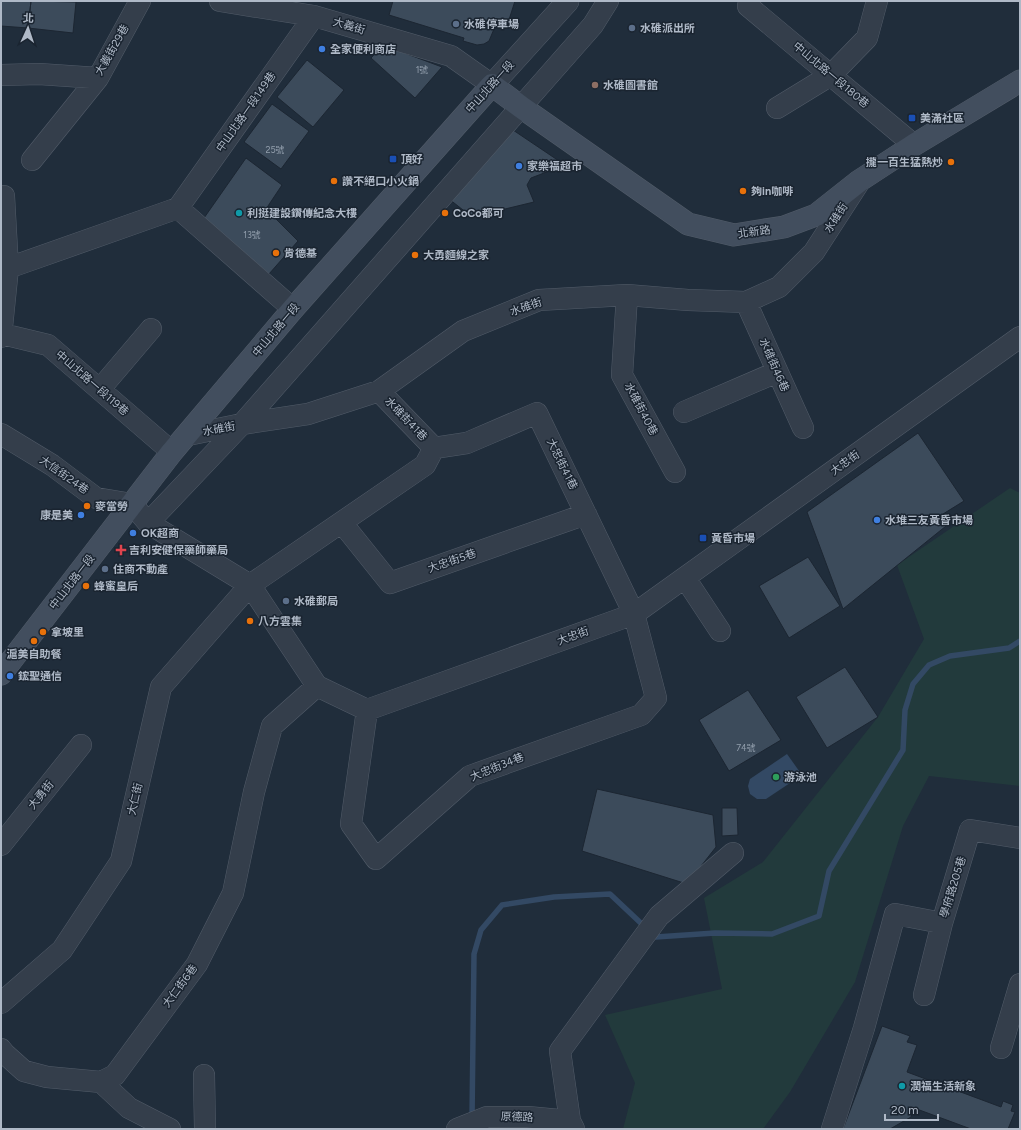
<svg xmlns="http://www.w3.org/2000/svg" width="1021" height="1130" font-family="Figtree,'Noto Sans TC',sans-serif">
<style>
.green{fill:#223a3c}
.water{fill:#334964}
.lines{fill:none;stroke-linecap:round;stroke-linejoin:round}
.stream{stroke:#334964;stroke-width:5.5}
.building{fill:#3c4b5b;stroke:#1c2632}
.minor-casing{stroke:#525c69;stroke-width:22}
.tertiary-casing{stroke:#525c69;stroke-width:23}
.secondary-casing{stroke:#525c69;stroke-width:23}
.minor{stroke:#343e4b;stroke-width:21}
.tertiary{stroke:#343e4b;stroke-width:22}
.secondary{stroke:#424e5e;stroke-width:22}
.service-dot{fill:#5c6f8a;stroke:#1a2430;stroke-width:1.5}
.shop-dot{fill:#3f7fe0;stroke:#1a2430;stroke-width:1.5}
.education-dot{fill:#8d6e63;stroke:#1a2430;stroke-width:1.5}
.transit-dot{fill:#1a4fb4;stroke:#1a2430;stroke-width:1.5}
.food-dot{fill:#e8710a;stroke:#1a2430;stroke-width:1.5}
.culture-dot{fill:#0f9aa8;stroke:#1a2430;stroke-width:1.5}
.health-dot{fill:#e0444e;stroke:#1a2430;stroke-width:1.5}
.leisure-dot{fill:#2e9e5b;stroke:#1a2430;stroke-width:1.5}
.labels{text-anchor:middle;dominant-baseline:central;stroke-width:3;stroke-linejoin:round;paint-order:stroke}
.number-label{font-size:9px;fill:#929eac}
.poi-label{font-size:11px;font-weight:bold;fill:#afb9c7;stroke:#1a2430;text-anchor:start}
.street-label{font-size:11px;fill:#afb9c7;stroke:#1a2430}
</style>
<rect width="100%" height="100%" fill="#202d3b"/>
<path class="green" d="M1010,488L1020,493V786L929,776L903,826L855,982L790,1092L763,1129H623L635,1083L605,1015L722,989L704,898L763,862L878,717L924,639L897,565Z"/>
<path class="water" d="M787,754L802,775L766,799H757L750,794L748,786L750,779Z"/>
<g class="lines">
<path class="stream" d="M652,933L656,937L715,933L772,934L819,916L829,871L903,750L905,710L913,684L929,665L950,656L1009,648L1020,641
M472,1119L474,954L481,930L502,905L554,897L610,894L645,927"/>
</g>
<path class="building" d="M1,1H31L28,28L1,26Z
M31,1L76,2L73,33L28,28Z
M393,1H515L507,26L494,22L492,28L494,29L489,41L484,44L477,45L463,41L464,38L389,15Z
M383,45L442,67L415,98L371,58Z
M307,60L344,90L313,127L277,97Z
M272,104L309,131L281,169L244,142Z
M513,130L565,165L531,178L527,185L534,202L472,217L449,199Z
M246,158L282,185L266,209L298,241L269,274L204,218Z
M918,433L964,501L943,514L946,526L843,609L807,512Z
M808,557L840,606L789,638L759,586Z
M845,667L878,717L827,748L796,697Z
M748,690L781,740L729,771L699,720Z
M597,789L713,815L716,847L687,884L582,851Z
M722,808H737L738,835L722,836Z
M882,1026L910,1036L907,1042L917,1045L907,1072L1001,1107L1003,1101L1013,1105L1011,1111L1015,1112L1008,1129H971L914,1108L911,1117L890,1129H843Z"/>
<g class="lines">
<g class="minor-casing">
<path id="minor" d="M220,1L314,16L451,56L492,85
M748,6L914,145
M1,75L39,74L98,78L140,1
M777,108L831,75L867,38L877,1
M32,160L98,78
M178,208L314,16
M1,269L8,268L4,196
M627,295L622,375L675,472
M746,302L803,428
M2,334L48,345L172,452
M1,337L8,268L178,208L293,309
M100,389L151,329
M379,391L434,448
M684,412L777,372
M1,434L52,465L96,498L132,504L148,523L250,585L317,686L367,710L634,614L1020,337
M188,435L242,424L308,414L379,391L463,331L539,300L627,295L688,300L746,302L779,287L814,252L858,184
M148,523L242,424L593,25L608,1
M342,523L390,583L586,514
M685,578L720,631
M367,710L351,824L376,859L470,776L641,715L656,698L634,614L537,413L467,443L434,448
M1,845L81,745
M924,995L942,923
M1,1003L62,950L121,861L161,687L250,585L425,465L434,448
M1001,1048L1020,984
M1,1049L5,1054L24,1071L47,1077L101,1082
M204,1075L205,1129
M570,1121L560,1051L659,916L733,853
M170,1129L129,1108L101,1082L115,1075L197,964L233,893L254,792L272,726L317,686
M457,1129L487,1117H528L570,1121L574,1129
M832,1129L864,1028L895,914L942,923L970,830L1020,838"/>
</g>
<g class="tertiary-casing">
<path id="tertiary" d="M492,85L568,1"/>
</g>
<g class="secondary-casing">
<path id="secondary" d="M1,674L172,452L293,309L492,85L521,107L688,224L734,235L784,227L816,215L859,181L914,145L1020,81"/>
</g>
<use href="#minor" class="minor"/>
<use href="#tertiary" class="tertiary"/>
<use href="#secondary" class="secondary"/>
</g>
<g class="service-dot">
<circle cx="456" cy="24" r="4"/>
<circle cx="632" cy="28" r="4"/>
<circle cx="105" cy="569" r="4"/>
<circle cx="286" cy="601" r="4"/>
</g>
<g class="shop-dot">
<circle cx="322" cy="49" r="4"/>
<circle cx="519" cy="166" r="4"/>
<circle cx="81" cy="515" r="4"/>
<circle cx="877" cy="520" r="4"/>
<circle cx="133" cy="533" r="4"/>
<circle cx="10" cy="676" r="4"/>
</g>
<circle class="education-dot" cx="595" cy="85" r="4"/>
<g class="transit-dot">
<rect x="908" y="114" width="8" height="8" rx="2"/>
<rect x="389" y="155" width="8" height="8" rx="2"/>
<rect x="699" y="534" width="8" height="8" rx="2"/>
</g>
<g class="food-dot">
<circle cx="951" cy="162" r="4"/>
<circle cx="334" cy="181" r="4"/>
<circle cx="743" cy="191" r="4"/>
<circle cx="445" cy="213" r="4"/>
<circle cx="276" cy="253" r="4"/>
<circle cx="415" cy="255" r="4"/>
<circle cx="87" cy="506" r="4"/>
<circle cx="86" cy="586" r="4"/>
<circle cx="250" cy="621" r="4"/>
<circle cx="43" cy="632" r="4"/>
<circle cx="34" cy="641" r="4"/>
</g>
<g class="culture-dot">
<circle cx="239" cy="213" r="4"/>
<circle cx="902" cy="1086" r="4"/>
</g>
<path class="health-dot" d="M119 544h4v4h4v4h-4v4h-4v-4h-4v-4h4z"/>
<circle class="leisure-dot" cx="776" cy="777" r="4"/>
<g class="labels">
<g class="number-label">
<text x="422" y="69">1號</text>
<text x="275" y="149">25號</text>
<text x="252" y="234">13號</text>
<text x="746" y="747">74號</text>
</g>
<g class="poi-label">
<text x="464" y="24">水碓停車場</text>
<text x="640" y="28">水碓派出所</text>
<text x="330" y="49">全家便利商店</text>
<text x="603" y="85">水碓圖書館</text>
<text x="920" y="118">美滿社區</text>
<text x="401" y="159">頂好</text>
<text x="943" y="162" text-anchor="end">攏一百生猛熱炒</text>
<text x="527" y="166">家樂福超市</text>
<text x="342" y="181">讚不絕口小火鍋</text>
<text x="751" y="191">夠in咖啡</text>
<text x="247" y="213">利挺建設鑽傳紀念大樓</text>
<text x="453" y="213">CoCo都可</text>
<text x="284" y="253">肯德基</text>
<text x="423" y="255">大勇麵線之家</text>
<text x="95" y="506">麥當勞</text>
<text x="73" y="515" text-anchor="end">康是美</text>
<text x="885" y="520">水堆三友黃昏市場</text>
<text x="141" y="533">OK超商</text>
<text x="711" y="538">黃昏市場</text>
<text x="129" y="550">吉利安健保藥師藥局</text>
<text x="113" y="569">住商不動產</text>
<text x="94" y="586">蜂蜜皇后</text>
<text x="294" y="601">水碓郵局</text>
<text x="258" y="621">八方雲集</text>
<text x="51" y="632">拿坡里</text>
<text x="34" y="654" text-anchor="middle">滬美自助餐</text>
<text x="18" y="676">鋐聖通信</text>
<text x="784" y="777">游泳池</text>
<text x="910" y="1086">潤福生活新象</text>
</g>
<g class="street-label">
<text transform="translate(349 26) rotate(16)">大義街</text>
<text transform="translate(112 50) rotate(-60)">大義街29巷</text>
<text transform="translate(831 75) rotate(40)">中山北路一段180巷</text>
<text transform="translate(490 87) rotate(-48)">中山北路一段</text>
<text transform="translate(246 112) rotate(-55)">中山北路一段149巷</text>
<text transform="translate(836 218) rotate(-57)">水碓街</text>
<text transform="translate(754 232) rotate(-8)">北新路</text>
<text transform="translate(526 307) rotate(-19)">水碓街</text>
<text transform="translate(276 330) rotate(-50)">中山北路一段</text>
<text transform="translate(774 365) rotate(66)">水碓街46巷</text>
<text transform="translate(92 383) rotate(41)">中山北路一段119巷</text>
<text transform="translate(641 409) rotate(62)">水碓街40巷</text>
<text transform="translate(406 419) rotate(46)">水碓街41巷</text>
<text transform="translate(219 429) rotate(-11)">水碓街</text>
<text transform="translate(845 463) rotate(-36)">大忠街</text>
<text transform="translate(562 464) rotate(64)">大忠街41巷</text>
<text transform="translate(64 475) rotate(35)">大信街24巷</text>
<text transform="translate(452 561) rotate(-19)">大忠街5巷</text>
<text transform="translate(72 582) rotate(-52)">中山北路一段</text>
<text transform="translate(573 636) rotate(-20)">大忠街</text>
<text transform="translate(497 767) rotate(-22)">大忠街34巷</text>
<text transform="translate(41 795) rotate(-51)">大勇街</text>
<text transform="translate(135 799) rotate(-77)">大仁街</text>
<text transform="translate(953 887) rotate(-73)">學府路205巷</text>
<text transform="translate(180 986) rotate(-54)">大仁街6巷</text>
<text transform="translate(517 1117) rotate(2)">原德路</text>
</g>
</g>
<rect width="1021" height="1130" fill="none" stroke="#afb9c7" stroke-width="4"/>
<g transform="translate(28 28) rotate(3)" stroke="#1a2430" stroke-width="3" paint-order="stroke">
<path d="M0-3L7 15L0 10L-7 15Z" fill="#afb9c7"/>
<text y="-6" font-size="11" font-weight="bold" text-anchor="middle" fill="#afb9c7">北</text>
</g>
<path d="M885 1114v6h53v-6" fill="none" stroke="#afb9c7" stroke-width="2"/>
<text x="891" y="1114" font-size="12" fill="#afb9c7" stroke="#1a2430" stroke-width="3" paint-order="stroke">20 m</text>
</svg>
